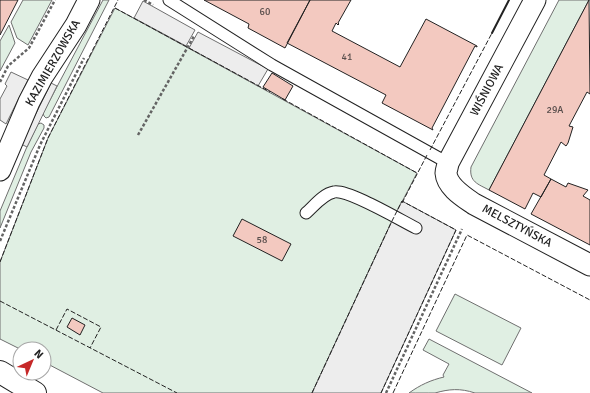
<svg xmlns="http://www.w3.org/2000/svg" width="590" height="393" font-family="Signika,sans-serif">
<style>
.green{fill:#e0efe3;stroke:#6f6f6f}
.parking{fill:#ededed;stroke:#6f6f6f}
.building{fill:#f3c9c0;stroke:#222}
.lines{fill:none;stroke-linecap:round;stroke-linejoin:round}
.service-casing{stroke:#222;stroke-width:13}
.minor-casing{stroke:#222;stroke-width:23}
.tertiary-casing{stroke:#222;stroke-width:24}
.path{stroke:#646464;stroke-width:2.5;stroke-dasharray:3 2;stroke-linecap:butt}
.service{stroke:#fff;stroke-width:11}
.minor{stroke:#fff;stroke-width:21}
.tertiary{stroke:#fff;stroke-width:22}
.fence{stroke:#222;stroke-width:1;stroke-dasharray:5 2;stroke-linecap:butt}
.wall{stroke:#222;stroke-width:2}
.labels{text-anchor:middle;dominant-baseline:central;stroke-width:3;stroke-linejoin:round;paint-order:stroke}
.number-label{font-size:10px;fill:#564c4a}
.street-label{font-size:12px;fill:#222;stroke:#fff}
</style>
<rect width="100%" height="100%" fill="#fff"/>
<path class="green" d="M23,0H52L28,45L17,38L11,22Z
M103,0H109L49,117L46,118L44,116L43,113Z
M559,0H589L489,190C478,184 469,182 471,167Z
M115,8L417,173L391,223L312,393H103L44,362V349H20L0,339V262L48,138Z
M9,25L15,43L0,71V41Z
M41,123L44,125V128L31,152L0,228V211L26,149L38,124Z
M455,294L521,328L502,365L436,331Z
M429,339L532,393H475C460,388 449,389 435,393C427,393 417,393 409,393C420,385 431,380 444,377L443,375L449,364L423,350Z"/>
<path class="parking" d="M143,1L195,30L186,46L134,18Z
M198,32L268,69L258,86L189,48Z
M11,72L28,80L6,124L0,120V99L7,86L5,84Z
M51,83L57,86L27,147L21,144Z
M402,201L456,230L381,393H312L391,223Z"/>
<path class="building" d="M0,0H18L0,35Z
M204,0H310L285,48L248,28L249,24Z
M310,0H351L338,23L339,24L338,25L336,23L332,31L400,67L426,19L477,46V47L475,46L432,128L433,130L382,103L386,95L287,43Z
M589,0L590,94L587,92L569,126L573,127L568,143L566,146L561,142L544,175L551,179L541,197L533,193L525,209L489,190Z
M272,73L293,86L285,100L263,87Z
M551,179L566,187L568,183L588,190L583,196L590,200V245L531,214Z
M242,219L291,244L282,261L233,236Z
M72,318L85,325L80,335L67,327Z"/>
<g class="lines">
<g class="service-casing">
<path id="service" d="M169,0L272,65L448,163
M306,213C314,206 323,194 334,192C348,189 400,220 416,228"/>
</g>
<g class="minor-casing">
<path id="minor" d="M535,0L448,163C448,166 446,170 446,173C447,187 464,197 474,204L590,265
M0,170L29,102L42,77L76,25L89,0"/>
</g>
<g class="tertiary-casing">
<path id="tertiary" d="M0,372L35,393"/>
</g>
<path class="path" d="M144,0L153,5
M0,82L8,66L29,48L55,0
M138,135L194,36
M0,241L40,145L84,58
M386,393L462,229"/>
<use href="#service" class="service"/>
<use href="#minor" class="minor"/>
<use href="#tertiary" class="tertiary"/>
<path class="fence" d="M115,8L270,92
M283,99L417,173
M430,150L492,33
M402,203L427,155
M0,262L48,138L118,0
M0,301L177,393
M56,330L67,309L101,327L90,348
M312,393L391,223L402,201L456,230L381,393
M393,393L467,235L590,300"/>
<path class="wall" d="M492,33L509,0"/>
</g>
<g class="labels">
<g class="number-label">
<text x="265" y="12">60</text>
<text x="347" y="57">41</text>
<text x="555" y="110">29A</text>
<text x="262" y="240">58</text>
</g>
<g class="street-label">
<text transform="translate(53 63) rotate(-60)">KAZIMIERZOWSKA</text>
<text transform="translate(487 90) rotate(-62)">WIŚNIOWA</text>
<text transform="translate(517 226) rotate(28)">MELSZTYŃSKA</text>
</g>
</g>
<g transform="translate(32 361) rotate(44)"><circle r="19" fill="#ffffff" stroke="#a7a7a7"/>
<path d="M0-3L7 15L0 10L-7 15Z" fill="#c62828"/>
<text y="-6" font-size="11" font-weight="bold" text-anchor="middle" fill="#222222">N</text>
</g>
</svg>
